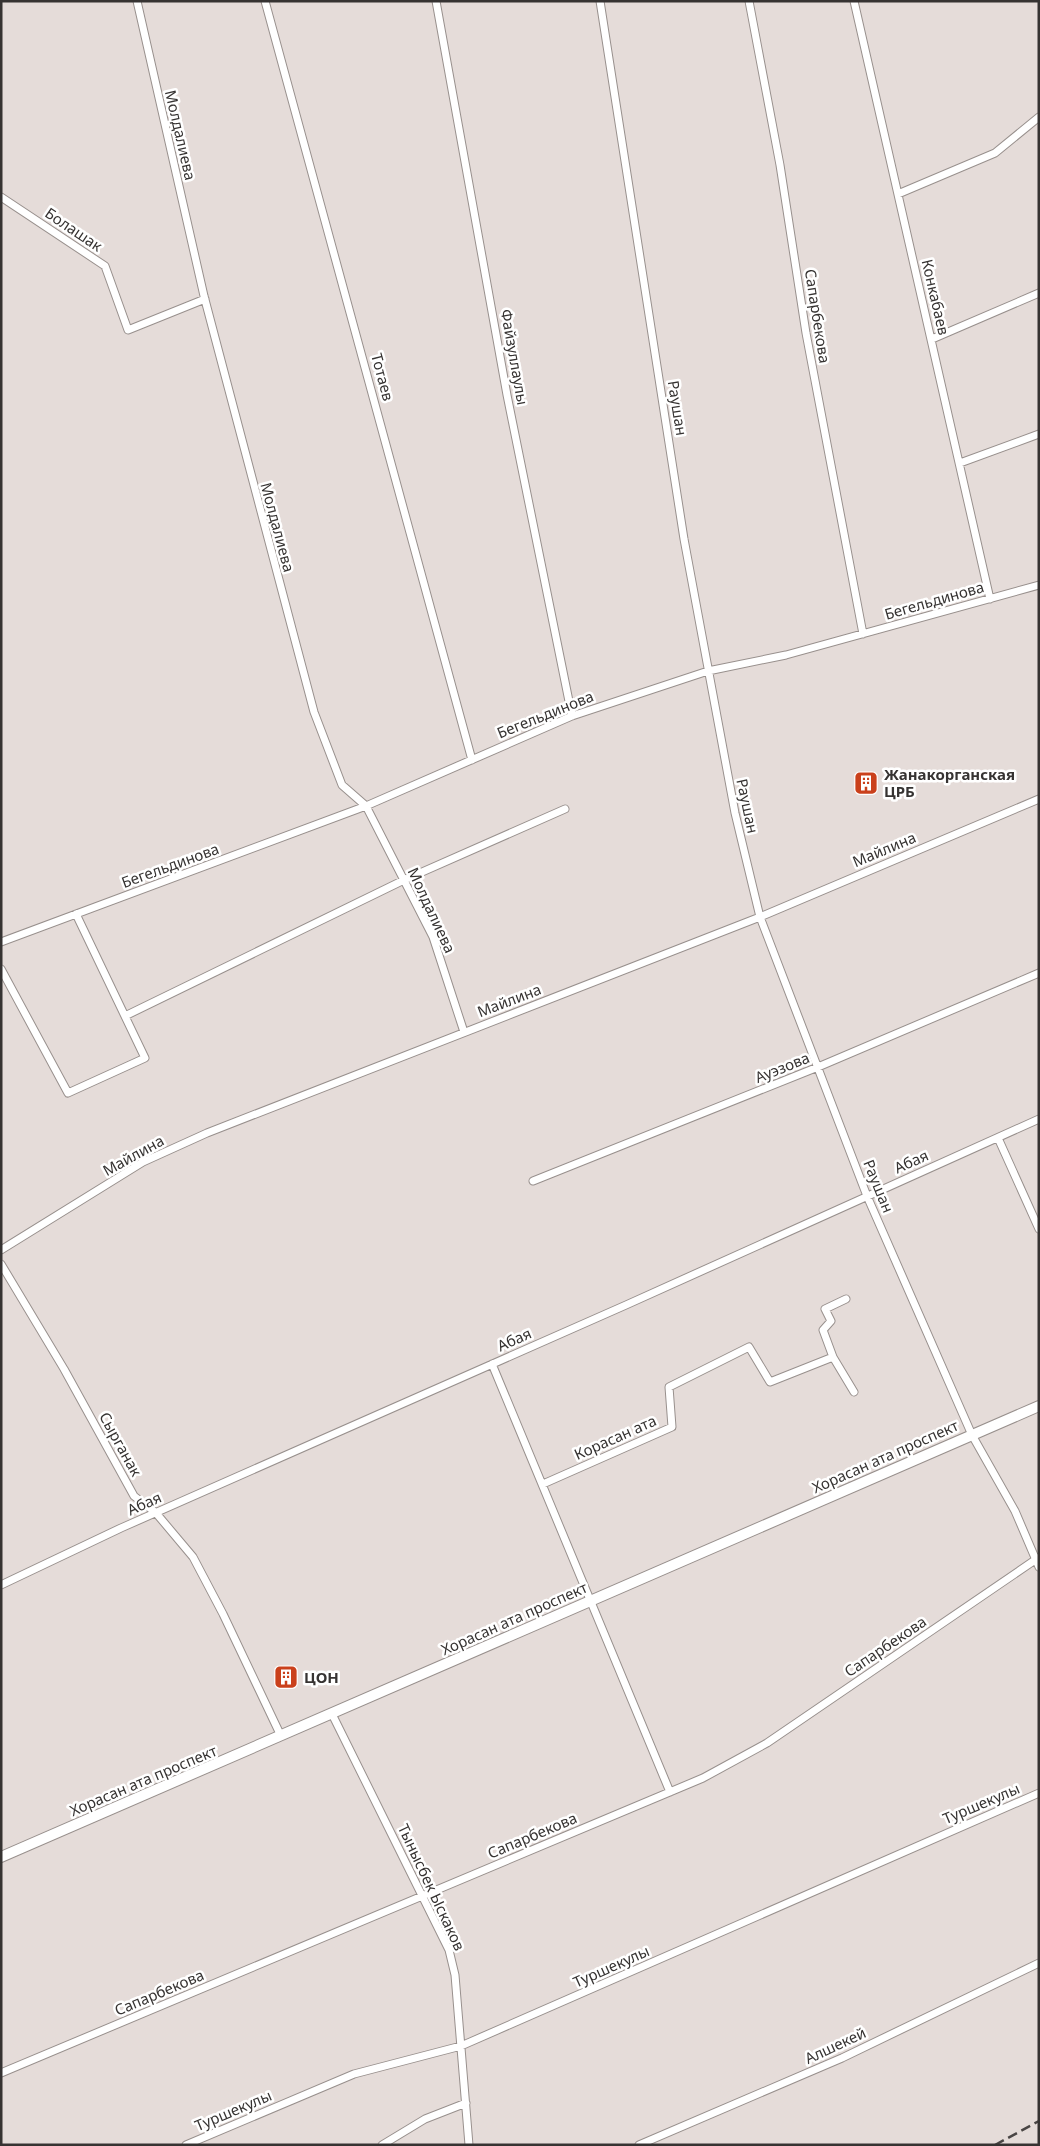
<svg xmlns="http://www.w3.org/2000/svg" width="1040" height="2146" font-family="'Noto Sans',sans-serif">
<style>
.lines{fill:none;stroke-linecap:round;stroke-linejoin:round}
.street-casing{stroke:#98908d;stroke-width:9}
.secondary-casing{stroke:#98908d;stroke-width:12}
.street{stroke:#fff;stroke-width:7}
.secondary{stroke:#fff;stroke-width:10}
.rail{stroke:#494544;stroke-width:2.5;stroke-dasharray:10 5;stroke-linecap:butt}
.labels{text-anchor:middle;dominant-baseline:central;stroke-width:5;stroke-linejoin:round;paint-order:stroke}
.street-label{font-size:15px;fill:#363332;stroke:#fff}
.poi-label{font-size:15px;font-weight:bold;fill:#363332;stroke:#fff;text-anchor:start}
</style>
<rect width="100%" height="100%" fill="#e5dcd9"/>
<g class="lines">
<g class="street-casing">
<path id="street" d="M137,1L204,296L314,712L342,785L366,806L433,937L464,1032
M265,1L472,760
M436,1L507,395L572,716
M600,1L684,539L735,813L760,917L867,1196L972,1435L1015,1511L1039,1567
M749,1L780,165L806,333L863,634
M854,1L990,599
M898,194L995,153L1039,117
M1,197L105,266L128,330L205,299
M932,339L1039,293
M960,463L1039,434
M1,942L366,806L572,716L708,671L786,655L1039,585
M1,969L68,1093L145,1058L76,914
M125,1016L404,880L565,809
M998,1138L1039,1229
M533,1181L818,1067L1039,973
M1,1250L143,1162L207,1133L760,917L1039,799
M1,1264L64,1369L134,1496L156,1513L193,1557L223,1614L281,1736
M833,1357L854,1392
M492,1364L670,1792
M543,1484L672,1427L669,1387L749,1347L770,1382L833,1357L823,1330L831,1321L825,1309L846,1299
M1,1585L121,1528L626,1305L1039,1119
M332,1714L449,1950L455,1975L469,2145
M1,2073L703,1778L767,1743L1038,1558
M186,2145L354,2074L461,2046L1039,1793
M382,2145L425,2119L466,2103
M639,2145L842,2058L1039,1963"/>
</g>
<g class="secondary-casing">
<path id="secondary" d="M1,1857L1039,1406"/>
</g>
<use href="#street" class="street"/>
<use href="#secondary" class="secondary"/>
<path class="rail" d="M995,2145L1039,2121"/>
</g>
<defs>
<g id="building-square" transform="scale(1.25)"><rect x="-9" y="-9" width="18" height="18" rx="4" fill="#ca401b" stroke="#fff"/><path d="M-4-6H4V6H1V3H-1V6H-4ZM-2.5-4.3h1.7v1.8h-1.7ZM.8-4.3h1.7v1.8H.8ZM-2.5-1h1.7V.8h-1.7ZM.8-1h1.7V.8H.8Z" fill="#fff"/></g>
</defs>
<g fill-rule="evenodd">
<use href="#building-square" x="866" y="783"/>
<use href="#building-square" x="286" y="1677"/>
</g>
<g class="labels">
<g class="street-label">
<text transform="translate(181 135) rotate(77)">Молдалиева</text>
<text transform="translate(74 229) rotate(34)">Болашак</text>
<text transform="translate(936 297) rotate(77)">Конкабаев</text>
<text transform="translate(818 316) rotate(81)">Сапарбекова</text>
<text transform="translate(515 357) rotate(80)">Файзуллаулы</text>
<text transform="translate(383 377) rotate(75)">Тотаев</text>
<text transform="translate(678 408) rotate(81)">Раушан</text>
<text transform="translate(278 527) rotate(75)">Молдалиева</text>
<text transform="translate(934 600) rotate(-16)">Бегельдинова</text>
<text transform="translate(545 714) rotate(-22)">Бегельдинова</text>
<text transform="translate(748 806) rotate(78)">Раушан</text>
<text transform="translate(884 849) rotate(-23)">Майлина</text>
<text transform="translate(170 865) rotate(-20)">Бегельдинова</text>
<text transform="translate(432 910) rotate(65)">Молдалиева</text>
<text transform="translate(509 1000) rotate(-21)">Майлина</text>
<text transform="translate(782 1067) rotate(-22)">Ауэзова</text>
<text transform="translate(133 1155) rotate(-29)">Майлина</text>
<text transform="translate(911 1161) rotate(-24)">Абая</text>
<text transform="translate(879 1186) rotate(68)">Раушан</text>
<text transform="translate(514 1339) rotate(-24)">Абая</text>
<text transform="translate(615 1437) rotate(-24)">Корасан ата</text>
<text transform="translate(121 1444) rotate(61)">Сырганак</text>
<text transform="translate(885 1456) rotate(-24)">Хорасан ата проспект</text>
<text transform="translate(144 1503) rotate(-24)">Абая</text>
<text transform="translate(514 1618) rotate(-24)">Хорасан ата проспект</text>
<text transform="translate(885 1646) rotate(-34)">Сапарбекова</text>
<text transform="translate(143 1780) rotate(-23)">Хорасан ата проспект</text>
<text transform="translate(981 1803) rotate(-23)">Туршекулы</text>
<text transform="translate(532 1835) rotate(-23)">Сапарбекова</text>
<text transform="translate(432 1887) rotate(65)">Тынысбек Ыскаков</text>
<text transform="translate(611 1966) rotate(-24)">Туршекулы</text>
<text transform="translate(159 1992) rotate(-23)">Сапарбекова</text>
<text transform="translate(835 2045) rotate(-25)">Алшекей</text>
<text transform="translate(233 2110) rotate(-23)">Туршекулы</text>
</g>
<g class="poi-label">
<text x="884" y="774">Жанакорганская<tspan x="884" dy="17">ЦРБ</tspan></text>
<text x="304" y="1677">ЦОН</text>
</g>
</g>
<rect width="1040" height="2146" fill="none" stroke="#363332" stroke-width="5"/>
</svg>
